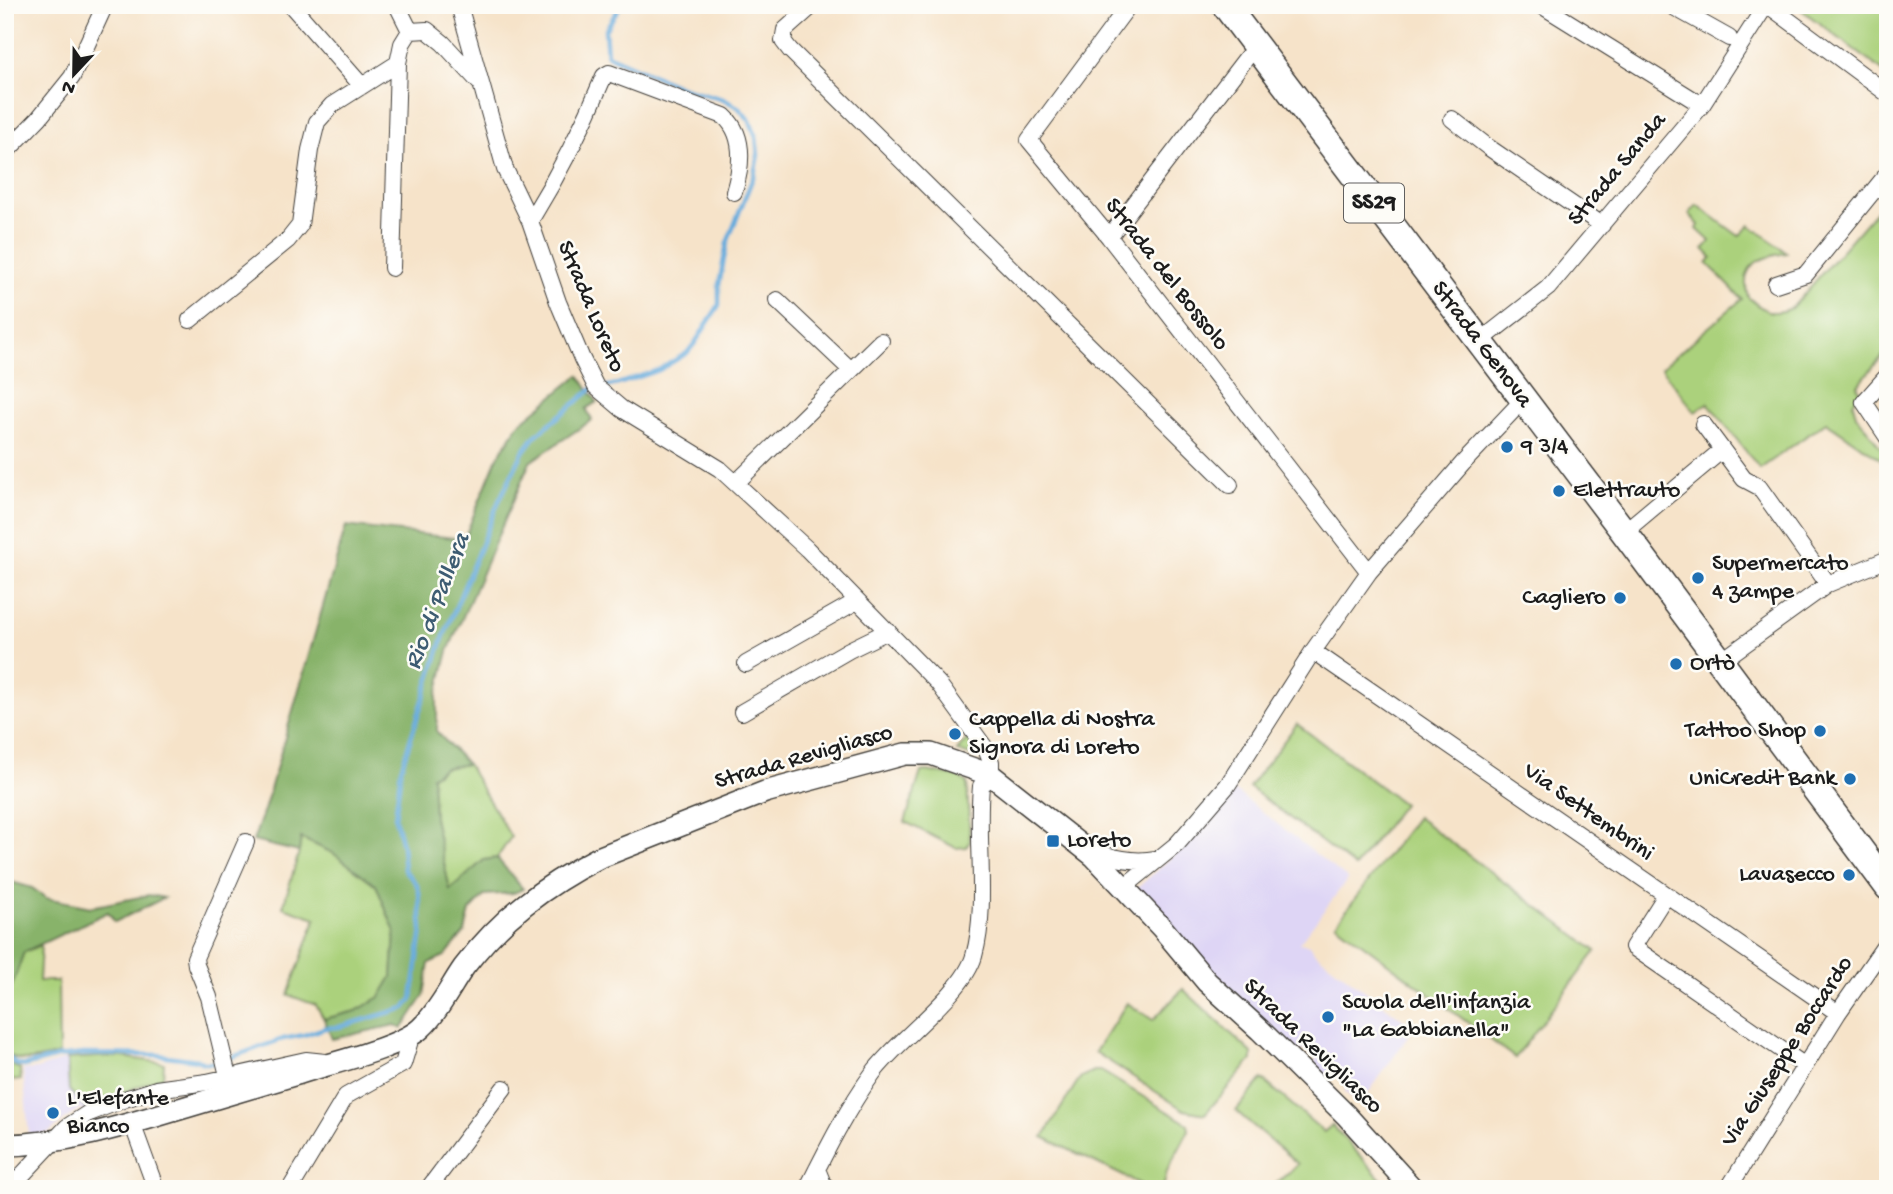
<svg xmlns="http://www.w3.org/2000/svg" width="1893" height="1194" font-family="'Gochi Hand',sans-serif">
<style>
.built{fill:#ded5f5}
.green{fill:#abd17b;stroke:#64764c;stroke-width:2}
.forest{fill:#88b36b;stroke:#526844;stroke-width:2}
.lines{fill:none;stroke-linecap:round;stroke-linejoin:round}
.stream{stroke:#66abdc;stroke-width:4.5}
.minor-casing{stroke:#3d3a36;stroke-width:18}
.tertiary-casing{stroke:#3d3a36;stroke-width:24}
.primary-casing{stroke:#3d3a36;stroke-width:29}
.minor{stroke:#fff;stroke-width:16}
.tertiary{stroke:#fff;stroke-width:21}
.primary{stroke:#fff;stroke-width:26}
.poi-dot{fill:#1f6fb2;stroke:#fdfcf7;stroke-width:2.5}
.labels{text-anchor:middle;dominant-baseline:central;stroke-width:5;stroke-linejoin:round;paint-order:stroke}
.shield{fill:#fdfcf7;stroke:#605f5e;stroke-width:2}
.shield-label{font-size:23px;font-weight:bold;fill:#1c1c1c}
.street-label{font-size:24px;fill:#1c1c1c;stroke:#fdfcf7}
.poi-label{font-size:24px;fill:#1c1c1c;stroke:#fdfcf7;text-anchor:start}
.water-label{font-size:26px;font-style:italic;fill:#3d5c72;stroke:#fdfcf7}
</style>
<rect width="100%" height="100%" fill="#fdfcf7"/>
<filter id="ink" filterUnits="userSpaceOnUse"><feTurbulence type="fractalNoise" baseFrequency=".0143" numOctaves="2"/><feDisplacementMap in="SourceGraphic" scale="14" xChannelSelector="R" yChannelSelector="G"/><feConvolveMatrix kernelMatrix="1 2 1 2 8 2 1 2 1" color-interpolation-filters="sRGB"/></filter>
<filter id="wash" filterUnits="userSpaceOnUse"><feTurbulence type="fractalNoise" baseFrequency=".00686" numOctaves="4" result="noise"/><feDisplacementMap in="SourceGraphic" scale="28" xChannelSelector="R" yChannelSelector="G"/><feGaussianBlur stdDeviation="1.57" result="paint"/><feColorMatrix in="noise" values="0 0 0 0 0 0 0 0 0 0 0 0 0 0 0 0 0 1.4 0 .05"/><feComposite in="paint" operator="in"/></filter>
<g filter="url(#wash)">
<rect width="100%" height="100%" fill="#f6e3c9"/>
<path class="built" d="M1235,791L1348,879L1299,943L1310,945L1314,952L1414,1028L1360,1105L1345,1092L1347,1080L1336,1073L1331,1080L1313,1064L1317,1058L1305,1049L1296,1051L1224,989L1134,891L1195,836Z
M96,1057H122L164,1063L163,1077L101,1101L83,1112L80,1108L48,1133L29,1136L23,1070L37,1069L67,1059Z"/>
<path class="green" d="M1795,5H1880L1888,11V75Z
M1888,197V350L1857,386L1861,392L1853,403L1856,415L1888,457V464L1826,422L1760,469L1708,403L1695,412L1661,368L1742,299L1707,263L1712,257L1704,249L1710,241L1697,229L1699,225L1689,214L1697,205L1739,236L1750,225L1787,253C1759,257 1739,265 1748,297C1765,312 1772,317 1793,307Z
M1297,724L1403,804L1355,867L1249,787Z
M969,737L979,754L977,757L957,751Z
M467,764L511,837L497,858L484,860L450,891L434,818L432,776L444,768Z
M927,771L958,777L967,782L970,842L966,847L956,848L905,822L921,772Z
M1417,817L1596,951L1515,1058L1336,924Z
M300,838L333,853L376,885L395,932L392,977L381,997L356,1011L324,1019L316,1005L288,995L316,918L283,907L299,852Z
M41,945L39,981H58L59,1054C42,1058 18,1067 5,1051V999L24,952Z
M1183,989L1252,1053V1060L1205,1114L1184,1110L1095,1052L1127,1003L1153,1020Z
M96,1057H122L164,1063L163,1077L101,1101L87,1110L69,1090L67,1059Z
M5,1060L9,1064L20,1069L21,1080L5,1081Z
M1094,1071H1101L1188,1124L1189,1130L1167,1171L1163,1189H1150L1043,1137L1076,1084L1081,1077Z
M1262,1079L1324,1132L1332,1125L1390,1189H1270L1298,1164L1236,1111Z"/>
<path class="forest" d="M579,375L597,402L586,409L592,420L530,462L448,651L437,695V732L467,764L444,768L432,776L434,818L450,890L484,860L497,858L523,889L514,893L485,895L470,911L465,932L445,956L429,963L424,996L402,1029L395,1025L332,1039L324,1019L356,1011L380,997L392,977L395,932L376,885L333,853L301,838L299,852L253,841L265,807L346,526L464,539L496,460L519,424Z
M5,880L32,888L46,898L91,907L149,895L164,898L115,922L108,912L24,952L13,983L5,999Z"/>
<g class="lines">
<path class="stream" d="M604,387L618,384L659,370L687,353L695,343L719,305V285L727,243L754,175L758,155L756,137L750,121L738,107L723,99L683,88L607,55L605,30L621,5
M5,1055L16,1064L24,1066L57,1057L84,1054L158,1055L198,1060L203,1063H215L283,1039L304,1035L325,1028L339,1027L405,1008L412,999L422,930L419,892L416,883L404,870L402,845L395,818L401,769L442,641L498,503L523,452L535,436L592,389"/>
</g>
</g>
<g filter="url(#ink)">
<g class="lines">
<g class="minor-casing">
<path id="minor" d="M291,5L362,86
M397,5L410,31L427,30L443,43L479,82
M459,5L505,169L530,221L558,302L582,359L596,387L622,409L720,469L807,549L938,683L986,749L991,762V775L981,786C976,839 988,907 974,956C963,994 898,1039 873,1073C847,1109 827,1149 807,1189
M813,5L785,30L783,41L790,50L1230,485
M1129,5L1029,140L1109,237L1369,572
M1541,5L1702,105
M1670,5L1729,38
M1768,5L1888,94
M1452,119L1488,147L1602,225
M5,153L39,118L72,77L105,5
M530,221C559,174 583,127 604,76L609,73L724,116C745,135 742,166 734,192
M1109,237L1247,57L1257,49
M392,268L398,63L402,44L410,31
M1776,284L1806,274L1888,173
M777,300L851,370
M190,320L288,240L300,225L310,150L317,122L332,105L398,63
M1479,342L1548,288L1702,105L1766,5
M1888,375L1864,402L1888,438
M1703,424L1744,479L1759,487L1828,584
M736,483L881,341
M1624,532L1722,450
M1313,651L1838,1013
M1720,662L1828,584L1888,559
M746,664L857,601
M742,712L849,650L888,631
M1090,850C1113,858 1132,863 1156,859
M1124,887L1177,844L1227,786L1313,651L1369,572L1464,462L1523,400
M1666,895L1633,947L1805,1066
M228,1076L209,997L196,965L195,958L246,842
M132,1123L156,1189
M817,1169L823,1184L829,1189
M9,1189L67,1127L87,1114L125,1099L156,1089L207,1082L306,1060L325,1062
M290,1189L346,1096L403,1064L412,1034
M428,1189L504,1088
M1728,1189L1838,1013L1888,941"/>
</g>
<g class="tertiary-casing">
<path id="tertiary" d="M5,1145C64,1144 120,1127 176,1110C216,1098 257,1086 297,1074C327,1064 400,1048 421,1028C439,1011 450,987 464,967C501,918 544,886 598,858L765,792L905,754H931L991,775L1094,856L1162,928L1207,982L1260,1030L1346,1115L1413,1189"/>
</g>
<g class="primary-casing">
<path id="primary" d="M1225,5L1624,532L1888,887"/>
</g>
<use href="#minor" class="minor"/>
<use href="#tertiary" class="tertiary"/>
<use href="#primary" class="primary"/>
</g>
</g>
<g class="poi-dot">
<circle cx="1507" cy="447" r="7"/>
<circle cx="1559" cy="491" r="7"/>
<circle cx="1698" cy="578" r="7"/>
<circle cx="1620" cy="598" r="7"/>
<circle cx="1676" cy="664" r="7"/>
<circle cx="1820" cy="731" r="7"/>
<circle cx="955" cy="734" r="7"/>
<circle cx="1850" cy="779" r="7"/>
<rect x="1046" y="834" width="14" height="14" rx="3.5"/>
<circle cx="1849" cy="875" r="7"/>
<circle cx="1328" cy="1017" r="7"/>
<circle cx="53" cy="1113" r="7"/>
</g>
<g class="labels">
<rect class="shield" x="1344" y="183.5" width="60" height="39" rx="5"/>
<g class="shield-label">
<text x="1374" y="203">SS29</text>
</g>
<g class="street-label">
<text transform="translate(1618 170) rotate(-50)">Strada Sanda</text>
<text transform="translate(1166 275) rotate(52)">Strada del Bossolo</text>
<text transform="translate(590 307) rotate(67)">Strada Loreto</text>
<text transform="translate(1481 345) rotate(53)">Strada Genova</text>
<text transform="translate(804 758) rotate(-16)">Strada Revigliasco</text>
<text transform="translate(1588 813) rotate(35)">Via Settembrini</text>
<text transform="translate(1312 1047) rotate(44)">Strada Revigliasco</text>
<text transform="translate(1788 1052) rotate(-57)">Via Giuseppe Boccardo</text>
</g>
<g class="poi-label">
<text x="1521" y="447">9 3/4</text>
<text x="1573" y="491">Elettrauto</text>
<text x="1712" y="564">Supermercato<tspan x="1712" dy="28">4 zampe</tspan></text>
<text x="1606" y="598" text-anchor="end">Cagliero</text>
<text x="1690" y="664">Ortò</text>
<text x="969" y="720">Cappella di Nostra<tspan x="969" dy="28">Signora di Loreto</tspan></text>
<text x="1806" y="731" text-anchor="end">Tattoo Shop</text>
<text x="1836" y="779" text-anchor="end">UniCredit Bank</text>
<text x="1067" y="841">Loreto</text>
<text x="1835" y="875" text-anchor="end">Lavasecco</text>
<text x="1342" y="1003">Scuola dell'infanzia<tspan x="1342" dy="28">"La Gabbianella"</tspan></text>
<text x="67" y="1099">L'Elefante<tspan x="67" dy="28">Bianco</tspan></text>
</g>
<g class="water-label">
<text transform="translate(439 602) rotate(-69)">Rio di Pallera</text>
</g>
</g>
<rect width="1893" height="1194" fill="none" stroke="#fdfcf7" stroke-width="28"/>
<g transform="translate(74 74) rotate(202)" stroke="#fdfcf7" stroke-width="5" paint-order="stroke">
<path d="M0-5L12 26L0 18L-12 26Z" fill="#1c1c1c"/>
<text y="-10" font-size="19" font-weight="bold" text-anchor="middle" fill="#1c1c1c">N</text>
</g>
</svg>
